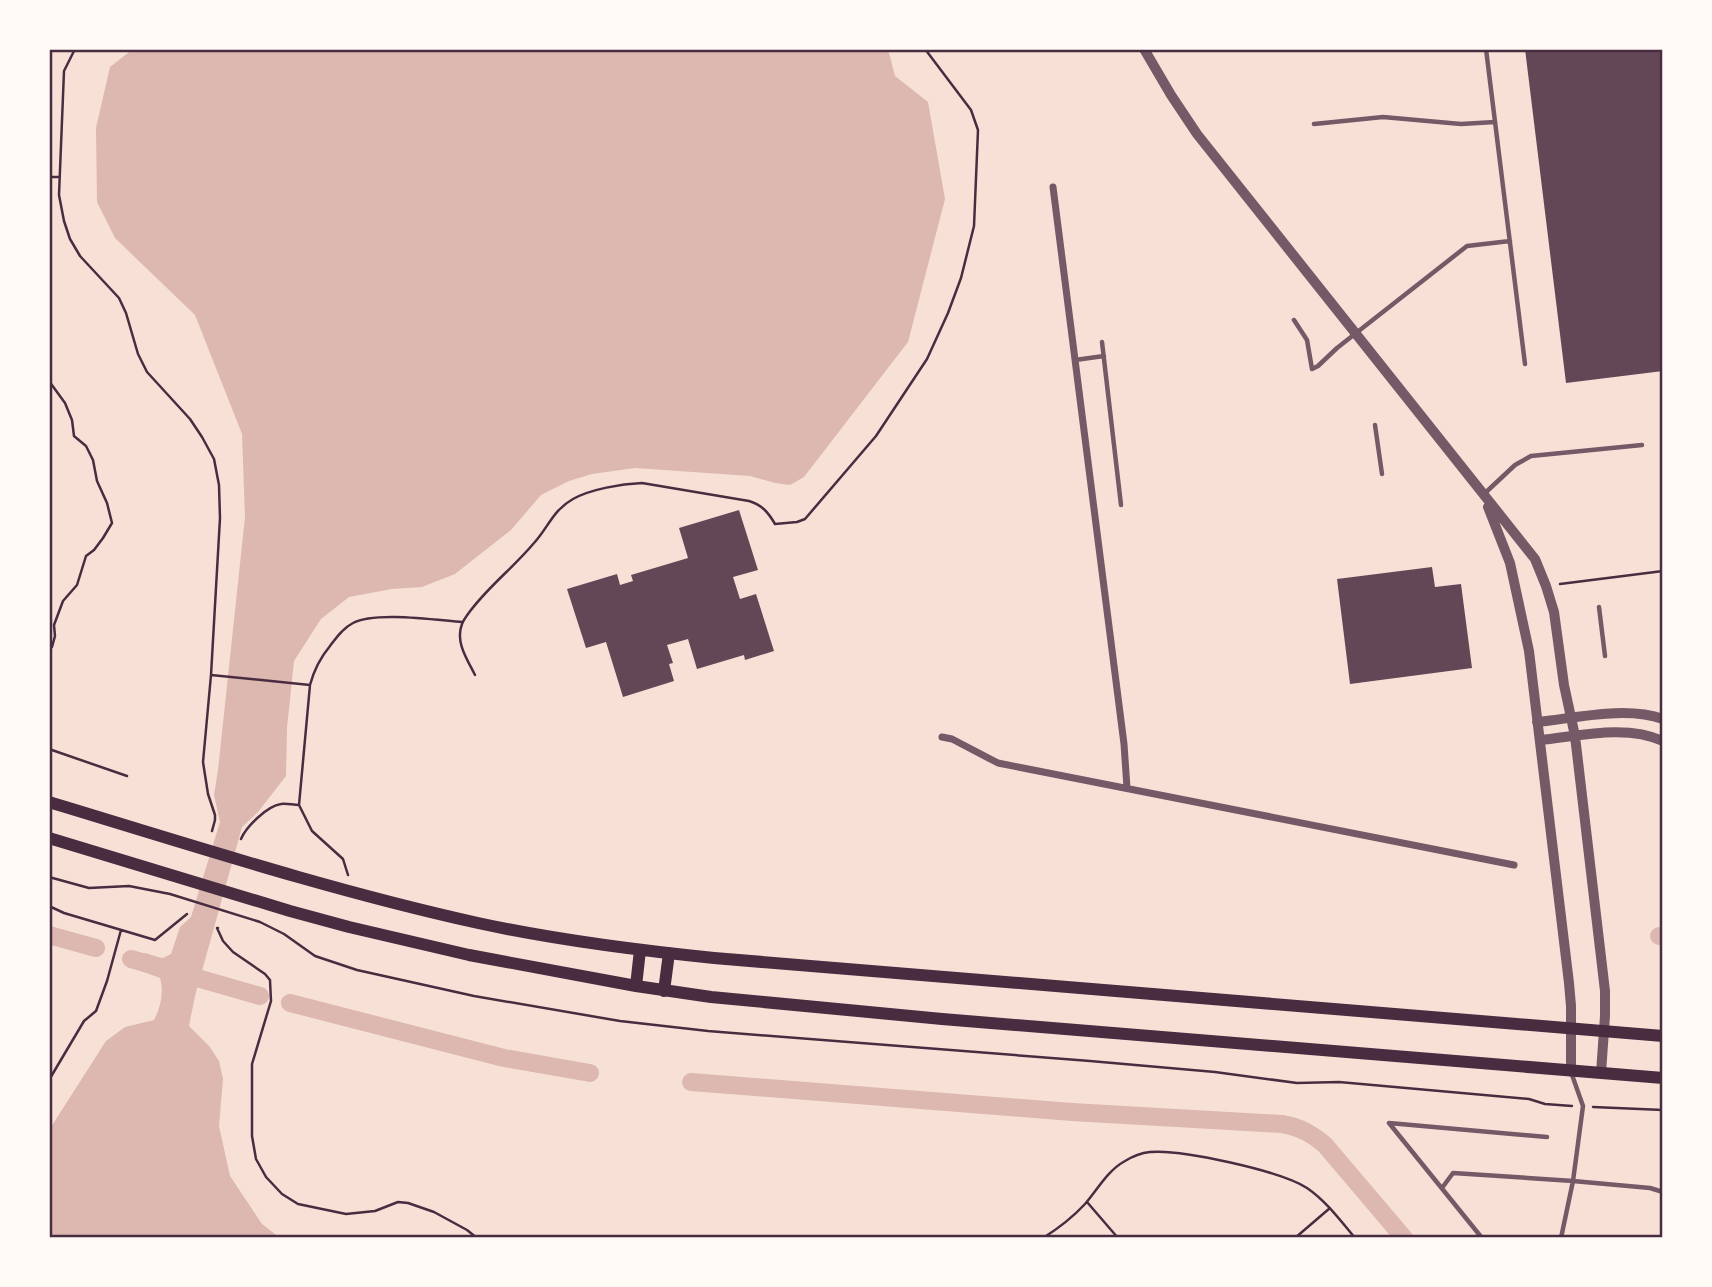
<svg xmlns="http://www.w3.org/2000/svg" width="1712" height="1287" font-family="Signika,sans-serif">
<style>
.water{fill:#dcb8b0}
.lines{fill:none;stroke-linecap:round;stroke-linejoin:round}
.canal{stroke:#dcb8b0;stroke-width:18}
.building{fill:#644757}
.path{stroke:#4a2c40;stroke-width:2.5}
.service{stroke:#755966;stroke-width:4.5}
.minor{stroke:#755966;stroke-width:7}
.tertiary{stroke:#755966;stroke-width:10}
.secondary{stroke:#4a2c40;stroke-width:12}
.neatline{fill:none;stroke:#4a2c40;stroke-width:2.5}
</style>
<rect width="100%" height="100%" fill="#f7e1d7"/>
<path class="water" d="M133,49H888L895,76L928,102L945,199L908,342L804,477L790,485L775,483L750,476L635,468L592,474L569,481L541,495L511,530L455,574L422,587L392,589L349,597L321,619L294,661L287,728L286,776L258,812L242,827L195,996L189,1026L210,1047L219,1061L223,1079L219,1126L230,1176L262,1224L280,1238H49V1130L106,1041L125,1027L154,1020C161,1007 164,992 160,978L133,968L130,962L132,956C146,949 149,956 163,958L171,954L180,927L191,917L220,822L214,795L218,770L245,517L242,434L195,315L115,238L97,202L96,128L110,67Z"/>
<g class="lines">
<path class="canal" d="M49,935L96,948
M1659,936H1663
M131,959L260,996
M290,1003L504,1058L590,1073
M691,1082L1072,1112L1282,1124C1300,1127 1312,1134 1325,1145L1404,1238"/>
</g>
<path class="building" d="M1525,49H1663V371L1566,383Z
M739,510L758,570L733,577L740,599L756,594L774,651L745,660L744,655L697,669L688,639L667,645L673,663L669,664L674,681L623,697L606,642L586,648L567,589L617,574L620,585L633,581L631,575L688,558L679,528Z
M1432,567L1435,587L1461,584L1472,668L1350,684L1337,579Z"/>
<g class="lines">
<path class="path" d="M75,49L64,71L59,195L64,221L70,239L80,256L119,298L126,313L138,354L147,372L190,419L202,437L214,459L219,485L220,518L211,675L203,762L208,794L215,815V820L212,831
M49,177H59
M49,381L65,403L72,420L74,436L86,446L93,460L97,481L107,503L112,523L103,538L94,550L86,556L77,585L63,601L54,625L55,636L52,647L49,648
M1560,584L1663,571
M211,675L310,685
M475,675C467,659 455,642 462,624C464,619 468,614 471,610C490,585 514,567 534,543C548,528 553,510 573,499C591,489 621,484 642,483L749,501C762,505 768,512 775,524L797,522L805,519L876,436L927,359L948,313L961,278L974,226L978,130L971,110L925,49
M49,749L127,776
M241,839C246,827 267,806 281,804C286,803 293,805 299,805
M348,875L343,859L312,831L299,805L310,685C314,670 320,658 330,646C336,638 343,628 353,623C375,611 436,620 462,622
M49,877L89,888L129,886L170,894L260,922L284,934L315,956L357,970L474,996L620,1021L708,1031L1090,1061L1215,1072L1297,1083L1339,1082L1529,1099L1545,1104L1572,1106
M49,906L64,913L155,940L187,914
M218,928H217L223,941L233,952L265,974L270,980L271,1001L252,1064V1136L256,1159L266,1177L282,1194L298,1204L346,1214L375,1211L398,1202L408,1203L434,1212L467,1230L477,1238
M49,1080L84,1021L96,1011L107,981L121,930
M1593,1107L1663,1110
M1087,1202L1118,1238
M1043,1238C1059,1228 1072,1218 1085,1204C1098,1189 1107,1171 1125,1161C1133,1156 1141,1153 1150,1152C1181,1149 1281,1171 1307,1188C1326,1201 1340,1220 1355,1238
M1295,1238L1330,1208"/>
<path class="service" d="M1486,49L1525,364
M1314,124L1383,117L1461,124L1495,122
M1294,320L1307,340L1312,369L1318,366L1337,348L1467,246L1510,241
M1102,342L1121,505
M1075,360L1104,356
M1375,425L1382,474
M1484,494L1515,465L1531,456L1642,445
M1599,607L1605,656
M1571,1072L1583,1106L1573,1181L1650,1188L1663,1192
M1442,1188L1453,1173L1573,1181L1561,1238
M1482,1238L1389,1123L1547,1137"/>
<path class="minor" d="M1053,187L1124,744L1127,788
M942,737L952,739L998,763L1514,865"/>
<path class="tertiary" d="M1144,49L1171,95L1197,134L1535,559L1546,586L1554,612L1564,685L1575,736L1605,991V1016L1601,1073
M1488,507L1510,563L1529,651L1569,983L1571,1006V1071
M1537,722C1576,718 1626,706 1663,719
M1540,740C1579,736 1626,724 1663,741"/>
<path class="secondary" d="M49,802C191,845 333,891 478,923C556,940 635,950 714,958L1663,1036
M49,838L290,911L349,927L469,955L636,986L711,997L942,1019L1663,1078
M636,986L640,950
M664,991L669,953"/>
</g>
<rect width="1712" height="1287" fill="none" stroke="#fffaf5" stroke-width="102"/>
<rect x="51" y="51" width="1610" height="1185" class="neatline"/>
</svg>
